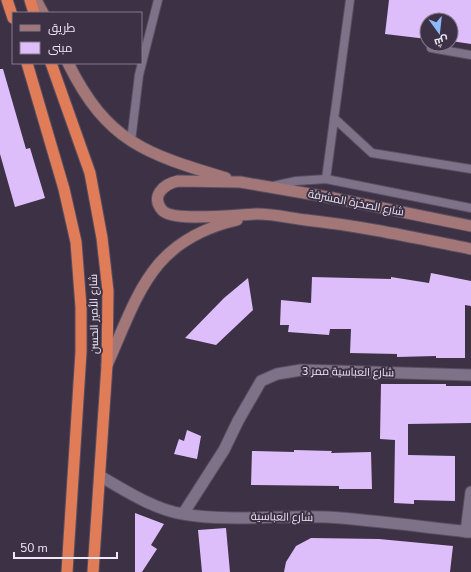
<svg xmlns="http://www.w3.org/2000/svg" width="471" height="572" font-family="'Nunito Sans',Cairo,sans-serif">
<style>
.building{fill:#debefa}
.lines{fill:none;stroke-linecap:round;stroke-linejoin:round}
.service-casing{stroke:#584e60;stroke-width:10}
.minor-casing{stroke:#584e60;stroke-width:13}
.secondary-casing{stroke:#584e60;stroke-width:13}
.trunk-casing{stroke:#584e60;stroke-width:13}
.service{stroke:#7e7289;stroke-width:8}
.minor{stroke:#7e7289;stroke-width:11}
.secondary{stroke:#a37677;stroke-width:11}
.trunk{stroke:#e17c58;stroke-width:11}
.labels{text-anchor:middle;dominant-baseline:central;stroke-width:4;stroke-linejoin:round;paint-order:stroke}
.street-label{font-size:11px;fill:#efe8f5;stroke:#3c3145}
</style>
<rect width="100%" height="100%" fill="#3c3145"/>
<path class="building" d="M389,0H471V44L451,41V20H427V39L385,34Z
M0,69H3L26,149L30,148L45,198L15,207L0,154Z
M431,273L471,281V306L465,305V358H436V356L397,357V354L350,353L351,329H330L329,335L288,332L289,325H280L281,300L311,303L312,277L391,279V277L429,283Z
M248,278L253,310L216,345L185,338L224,298Z
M381,384H446V386H471V423L408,424V455L455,456V501L414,500V504L394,503L395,440L380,439Z
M187,430L201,436L197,459L174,454L179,439L184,441Z
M294,450L332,451L331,453L371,452L372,489H339V486L251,485L252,451L294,452Z
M135,513L164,524L151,545L157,549L142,572H135Z
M226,528L230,572H202L198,530Z
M311,538L379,539L453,546L450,572H284L286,562L296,546Z"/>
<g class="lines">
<g class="service-casing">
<path id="service" d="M431,48L471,55
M334,118L372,153L471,169
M131,141L139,75L158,0
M326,179L350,0
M273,186L296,181L326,179L471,208"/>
</g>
<g class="minor-casing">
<path id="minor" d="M100,476C124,490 155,510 183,514C229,522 279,515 326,517C374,520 423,527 471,532
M183,514L224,450L238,421L261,381L277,374L301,370L471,375
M466,532L471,492"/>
</g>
<g class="secondary-casing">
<path id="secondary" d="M36,0L43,13
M68,63C107,142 146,154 226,178
M471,226L333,198L240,182L178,181C164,184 150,196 162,210C173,223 239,214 258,214C274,214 290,218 306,220C362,226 416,238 471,249
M107,365C139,293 151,240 237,220"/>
</g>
<g class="trunk-casing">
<path id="trunk" d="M7,0L13,18
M30,0L34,13
M27,63L64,189L76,242L81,307V352L67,572
M51,63L90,173L102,238L108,291L107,365L93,572"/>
</g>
<use href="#service" class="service"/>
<use href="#minor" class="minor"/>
<use href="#secondary" class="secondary"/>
<use href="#trunk" class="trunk"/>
</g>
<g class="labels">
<g class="street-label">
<text transform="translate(356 203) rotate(11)">شارع الصخرة المشرفة</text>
<text transform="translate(94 314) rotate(-91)">شارع الأمير الحسن</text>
<text transform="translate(348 372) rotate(1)">شارع العباسية ممر 3</text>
<text transform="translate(282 517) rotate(1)">شارع العباسية</text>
</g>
</g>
<rect x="12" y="12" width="130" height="52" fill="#3c3145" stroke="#847a8b"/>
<rect x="20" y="25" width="20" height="6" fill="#a37677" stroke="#847a8b"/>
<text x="48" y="32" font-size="12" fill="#efe8f5">طريق</text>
<rect x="20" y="42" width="20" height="12" fill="#debefa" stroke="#847a8b"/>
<text x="48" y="52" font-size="12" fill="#efe8f5">مبنى</text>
<g transform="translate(439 32) rotate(165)"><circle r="19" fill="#3c3145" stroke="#847a8b"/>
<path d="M0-3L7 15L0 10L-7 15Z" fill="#8eb9fd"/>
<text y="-6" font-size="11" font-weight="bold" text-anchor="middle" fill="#efe8f5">ش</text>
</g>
<path d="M14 552v6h103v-6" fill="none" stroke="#efe8f5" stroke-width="2"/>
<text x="20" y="552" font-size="12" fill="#efe8f5" stroke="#3c3145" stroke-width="3" paint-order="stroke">50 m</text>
</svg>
